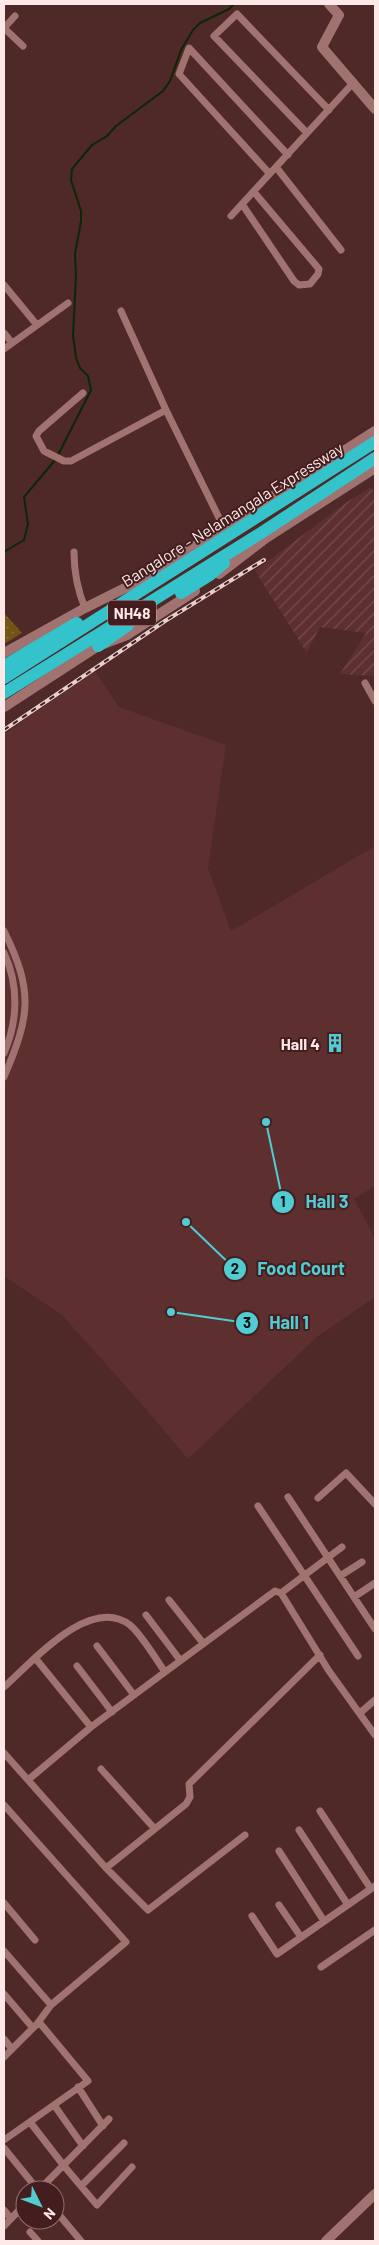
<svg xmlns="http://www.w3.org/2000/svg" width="379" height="2245" font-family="Barlow,sans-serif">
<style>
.built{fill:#5d2f2f}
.industrial{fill:url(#industrial-furrows)}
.grass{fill:url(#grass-dots)}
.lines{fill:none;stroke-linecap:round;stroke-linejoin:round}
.stream{stroke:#0a2706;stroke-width:2}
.street{stroke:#a07371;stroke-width:7}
.secondary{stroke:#a07371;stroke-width:10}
.highway{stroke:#35c3cb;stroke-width:12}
.rail-casing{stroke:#e7cfce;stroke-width:4}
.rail{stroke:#441e1f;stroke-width:2;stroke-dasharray:5.5;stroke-linecap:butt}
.labels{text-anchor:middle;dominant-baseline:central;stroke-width:4;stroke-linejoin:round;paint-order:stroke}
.shield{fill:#441e1f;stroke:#c6acac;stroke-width:1}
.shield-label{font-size:15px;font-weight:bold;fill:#fee9e8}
.street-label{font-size:16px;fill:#fee9e8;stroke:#441e1f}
.poi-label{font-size:16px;font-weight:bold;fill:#fee9e8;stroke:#441e1f;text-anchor:end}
.leader{fill:none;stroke:#51ccd3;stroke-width:2}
.callout-dot{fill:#51ccd3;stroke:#441e1f;stroke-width:2}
.mark-label{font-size:15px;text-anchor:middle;font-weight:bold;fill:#111}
.callout-label{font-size:18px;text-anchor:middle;font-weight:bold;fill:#51ccd3;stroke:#441e1f;stroke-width:4;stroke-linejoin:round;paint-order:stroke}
</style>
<defs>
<pattern id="industrial-furrows" width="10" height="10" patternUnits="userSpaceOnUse" patternTransform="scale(1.25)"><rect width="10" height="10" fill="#5d2f2f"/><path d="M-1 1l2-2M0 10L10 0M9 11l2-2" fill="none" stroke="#754d4d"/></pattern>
<pattern id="grass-dots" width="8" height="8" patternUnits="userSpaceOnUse" patternTransform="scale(1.25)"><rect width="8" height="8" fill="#735416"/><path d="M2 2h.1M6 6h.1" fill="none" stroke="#886d38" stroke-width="1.8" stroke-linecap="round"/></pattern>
</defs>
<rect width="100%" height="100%" fill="#4f2828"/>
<path class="built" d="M95,671L119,707L226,745L208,868L231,931L375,846V1186L354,1199L375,1238V1297L317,1337L188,1459L145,1408L62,1315L4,1276V734Z"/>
<path class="industrial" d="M371,487L375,494V676L340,674L366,633L320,627L307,653L255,571L344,504Z"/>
<path class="grass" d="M4,613L22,633L4,644Z"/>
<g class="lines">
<path class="stream" d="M58,455L91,390L88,376L80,368L76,358L73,335L76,276L75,254L81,221V211L71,180L72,169L92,145L107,136L116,126L163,91L170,81L181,50L193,30L200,23L229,9L234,4
M4,552L24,540L28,524L24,497L56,459"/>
<path class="street" d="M4,28L23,46
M4,28L15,16
M307,133L214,36L237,14L329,110
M276,167L341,250
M269,173L179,74L189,48L288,155
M242,204L294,281L299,285L310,284L318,274L319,269L254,192
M231,216L354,82
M4,285L37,325
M121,311L166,410L224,528
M4,333L12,343
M4,349L68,303
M83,393L39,431L36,436L44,451L64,461H71L166,410
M74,552C74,572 77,589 85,608
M365,683L375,701
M4,931C34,992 30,1016 4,1077
M4,953C19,985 18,1021 4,1053
M288,1497L375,1629
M318,1498L346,1473L375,1504
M258,1506L358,1656
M340,1576L362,1562
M281,1593L342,1547
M354,1597L375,1583
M169,1600L203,1643
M146,1615L180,1660
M97,1646L134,1695
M77,1666L112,1712
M4,1687C31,1663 90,1594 130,1625C142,1635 155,1658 165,1672L275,1591L281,1593L329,1671L375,1735
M361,1712L375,1700
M91,1727L165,1672
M4,1753L106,1868L148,1910L245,1835
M101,1769L154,1828
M28,1780L91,1727L36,1659
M4,1805L126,1942L51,2005L37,2024L4,2057
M320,1811L371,1889
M299,1830L348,1905
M279,1851L324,1921
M106,1868L186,1804L190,1797L189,1784L320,1655
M4,1903L35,1940
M279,1905L301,1937
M252,1916L277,1954L375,1886
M4,1951L51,2005
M321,1967L375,1930
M4,1994L33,2028
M4,2039L12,2049
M78,2087L103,2126
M54,2105L83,2146
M30,2122L64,2166L97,2205L132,2167
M4,2140L88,2081L39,2022
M4,2148L38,2190
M81,2186L124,2143
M39,2190L109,2119
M4,2210L11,2219
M55,2210L81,2241
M4,2226L25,2204
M30,2232L38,2241"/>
<path class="secondary" d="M329,4L339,15L322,47L375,109
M219,574L266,538L375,468
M4,653L85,608L145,578L375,431
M4,707L98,646L127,635L195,591
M326,2241L375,2194"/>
<path class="highway" d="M181,593L210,575L224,563
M98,646L128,625
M4,666L77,623
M4,678L375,442
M4,693L261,533L375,458"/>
<g class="rail-casing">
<path id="rail" d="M4,730L165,621L264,560"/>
</g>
<use href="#rail" class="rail"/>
</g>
<defs>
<g id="building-bare" transform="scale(1.5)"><path d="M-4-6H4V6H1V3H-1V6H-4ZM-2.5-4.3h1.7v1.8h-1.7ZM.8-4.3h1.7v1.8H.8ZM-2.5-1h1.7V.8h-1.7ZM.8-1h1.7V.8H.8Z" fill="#51ccd3" stroke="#441e1f" stroke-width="2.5" paint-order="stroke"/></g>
</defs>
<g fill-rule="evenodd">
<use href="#building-bare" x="335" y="1043"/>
</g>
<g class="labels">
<rect class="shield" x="108" y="600.5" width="48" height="25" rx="4"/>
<g class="shield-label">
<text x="132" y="613">NH48</text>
</g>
<g class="street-label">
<text transform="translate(232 514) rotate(-32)">Bangalore - Nelamangala Expressway</text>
</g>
<g class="poi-label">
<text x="320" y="1043">Hall 4</text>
</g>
</g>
<path class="leader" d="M266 1122L283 1202M186 1222L235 1269M171 1312L247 1323"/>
<g class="callout-dot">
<circle cx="266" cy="1122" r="5"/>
<circle cx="186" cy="1222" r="5"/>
<circle cx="171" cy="1312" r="5"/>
<circle cx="283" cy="1202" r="12"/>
<circle cx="235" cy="1269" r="12"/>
<circle cx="247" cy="1323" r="12"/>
</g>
<g class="mark-label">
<text x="283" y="1207">1</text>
<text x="235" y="1274">2</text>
<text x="247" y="1328">3</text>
</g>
<g class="callout-label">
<text x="327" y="1208">Hall 3</text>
<text x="301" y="1275">Food Court</text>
<text x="289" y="1329">Hall 1</text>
</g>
<rect width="379" height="2245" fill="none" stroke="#fee9e8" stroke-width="10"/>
<g transform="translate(40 2205) rotate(132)"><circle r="24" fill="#441e1f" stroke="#8e6f6f"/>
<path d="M0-4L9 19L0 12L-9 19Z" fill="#51ccd3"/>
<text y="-8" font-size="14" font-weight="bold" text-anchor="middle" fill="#fee9e8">N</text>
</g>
</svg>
